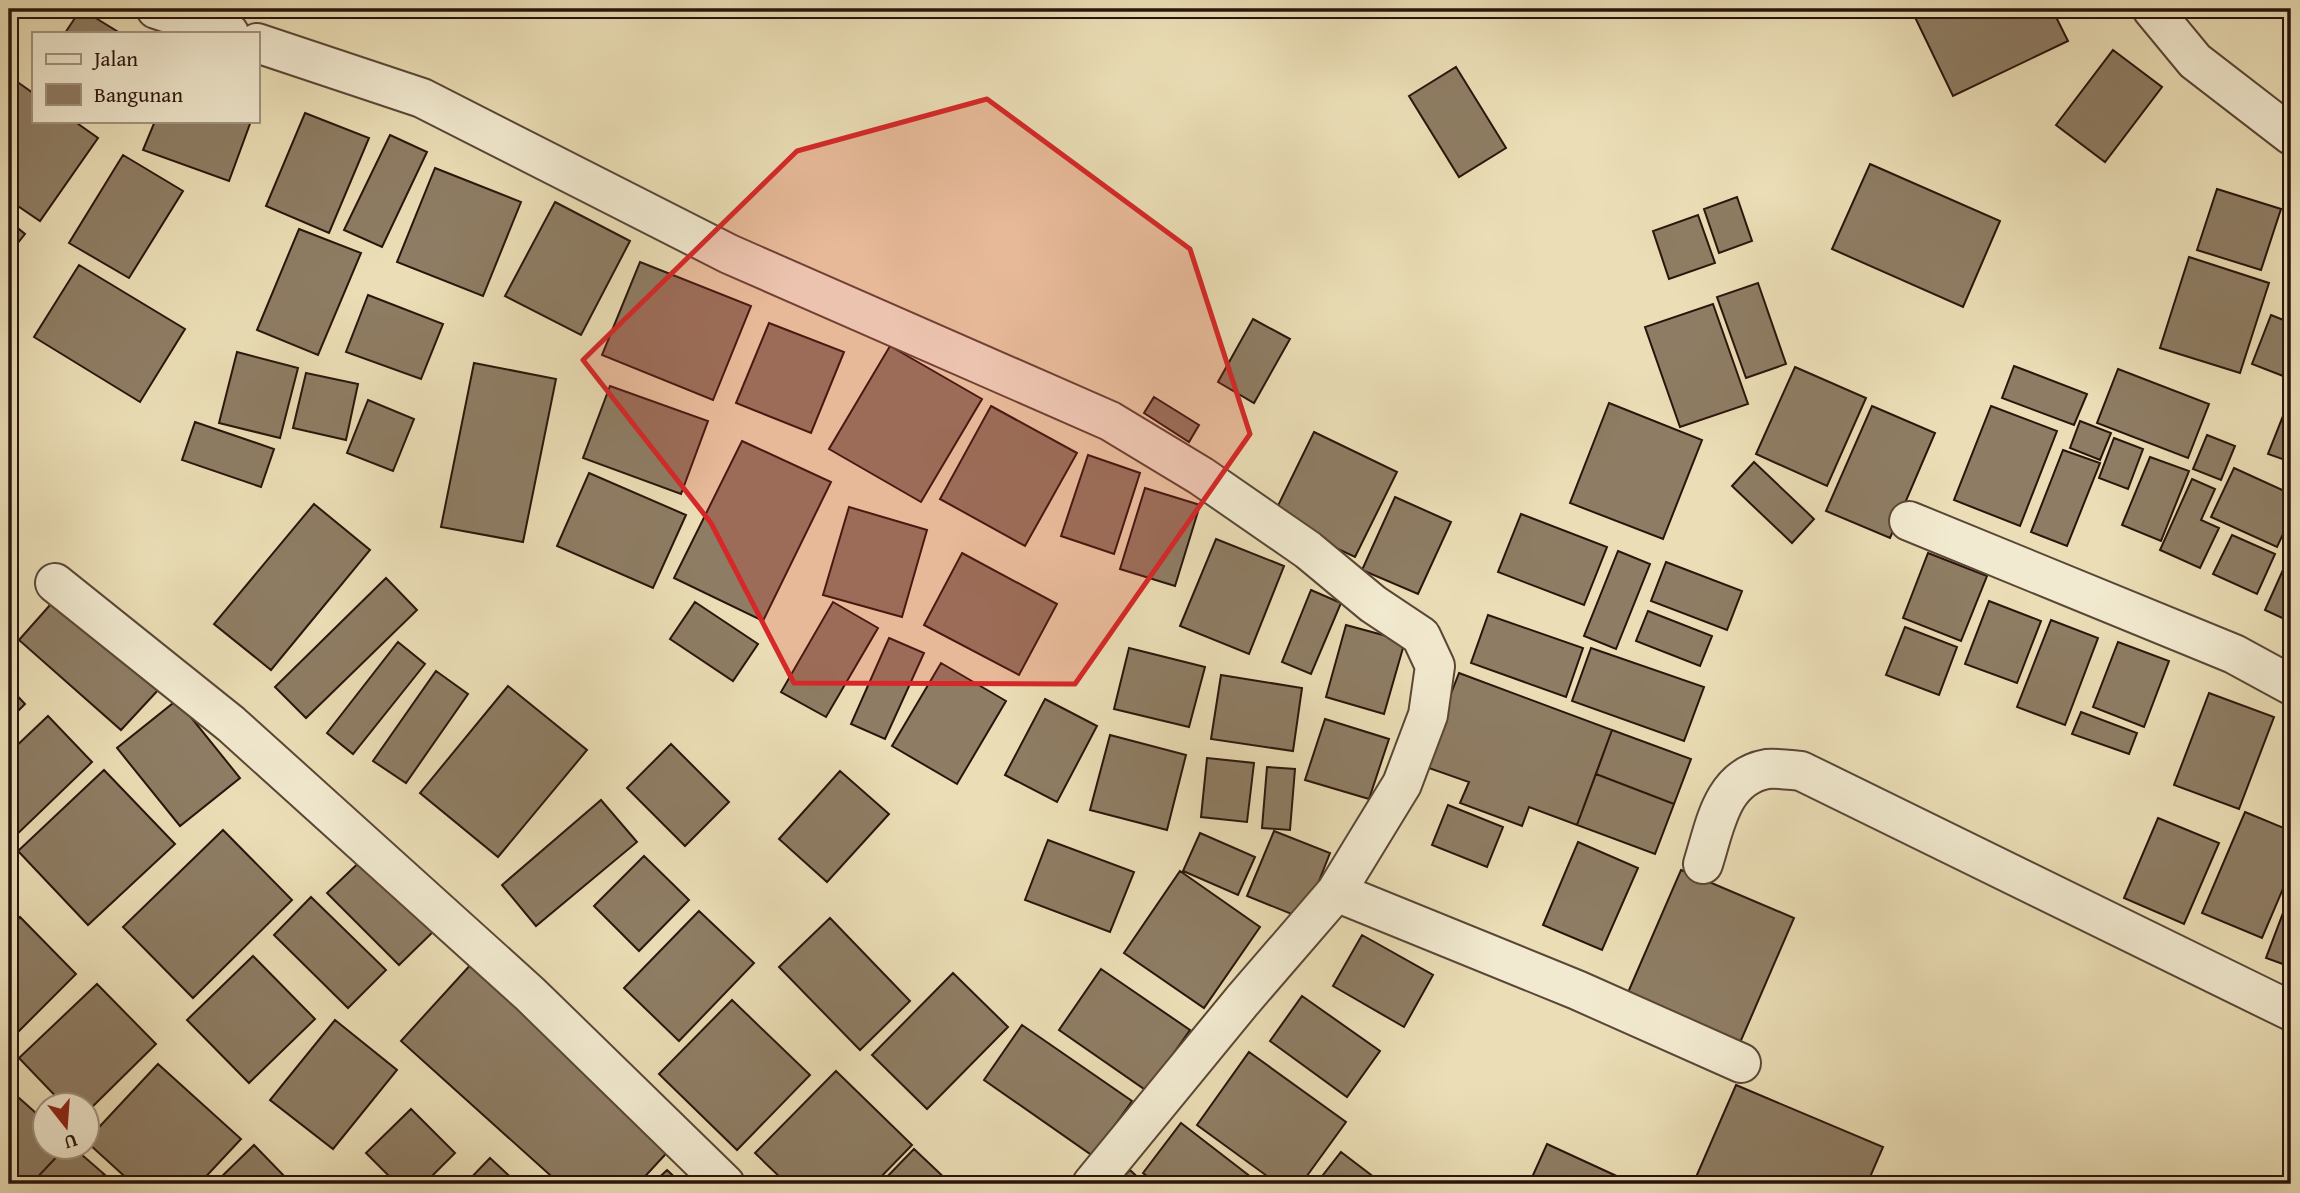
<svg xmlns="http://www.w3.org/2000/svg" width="2300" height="1193" font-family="'Gentium Book Plus',serif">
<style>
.building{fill:#8e7d64;stroke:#2a140c;stroke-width:2}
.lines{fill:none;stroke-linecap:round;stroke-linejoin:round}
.minor-casing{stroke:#5a4636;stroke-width:42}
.minor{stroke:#f2ead0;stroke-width:38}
.marked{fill:#d62828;fill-opacity:0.2;stroke:#d62828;stroke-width:5;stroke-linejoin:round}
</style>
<rect width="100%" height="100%" fill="#ebdeb6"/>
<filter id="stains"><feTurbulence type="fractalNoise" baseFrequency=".00286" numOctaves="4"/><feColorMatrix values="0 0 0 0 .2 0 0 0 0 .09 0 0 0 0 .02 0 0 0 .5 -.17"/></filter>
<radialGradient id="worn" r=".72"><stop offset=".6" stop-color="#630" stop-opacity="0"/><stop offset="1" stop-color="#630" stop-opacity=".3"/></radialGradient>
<path class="building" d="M81,9L120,33H65Z
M1911,9H2052L2068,41L1953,96Z
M2113,50L2162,87L2105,162L2056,125Z
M1456,67L1506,148L1459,177L1409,96Z
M9,76L33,93V121H74L98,138L40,221L9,200Z
M305,113L369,138L329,233L266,206Z
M155,121H251L229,181L143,150Z
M390,135L427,152L382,247L344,230Z
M123,155L183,191L129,278L69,243Z
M1870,164L2000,221L1963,307L1832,249Z
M435,168L521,202L483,296L397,262Z
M2217,189L2281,209L2261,270L2197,250Z
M1737,197L1752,241L1719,253L1704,209Z
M555,202L630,241L581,335L505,296Z
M1698,215L1715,263L1669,279L1653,231Z
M9,221L25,234L9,254Z
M299,229L361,253L318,355L257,330Z
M2189,257L2269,283L2240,373L2160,348Z
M640,262L751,306L713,400L602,355Z
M79,265L185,329L140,402L34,337Z
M1758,283L1786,364L1746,378L1717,297Z
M368,295L443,324L421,379L346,352Z
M1713,304L1748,404L1680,427L1645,327Z
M2271,315L2291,323V379L2252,364Z
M1253,319L1290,339L1254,403L1218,382Z
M769,323L844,352L811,433L736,403Z
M890,346L982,399L921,502L829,449Z
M237,352L298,368L280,438L219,423Z
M474,363L556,379L523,542L441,527Z
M2014,366L2087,394L2074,425L2002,398Z
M1795,367L1866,398L1827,486L1756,454Z
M2118,369L2209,404L2188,458L2097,423Z
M306,373L358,384L346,440L293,428Z
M610,386L708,421L681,494L583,458Z
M1154,397L1199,425L1189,442L1144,413Z
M368,400L414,419L393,471L347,453Z
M1609,403L1702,440L1663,539L1570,503Z
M991,406L1077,453L1025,546L940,499Z
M1872,406L1935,433L1890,538L1826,511Z
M1991,406L2057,431L2020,526L1954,500Z
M2287,406L2291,408V462L2268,454Z
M2080,421L2111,433L2100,460L2070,448Z
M195,422L274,449L261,487L182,460Z
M1314,432L1397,472L1355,557L1272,518Z
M2207,435L2235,446L2221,480L2193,469Z
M2114,438L2143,449L2128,489L2099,478Z
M742,441L831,482L763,621L674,578Z
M2063,450L2100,463L2067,546L2031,532Z
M1088,455L1140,473L1114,554L1061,536Z
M2150,457L2189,471L2161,541L2122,525Z
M1754,462L1814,519L1792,543L1732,486Z
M2234,468L2291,494V517L2277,547L2211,517Z
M589,473L686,515L653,588L557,546Z
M2192,479L2215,489L2201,520L2219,528L2200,568L2160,550Z
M1145,488L1200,505L1175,586L1120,569Z
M1395,497L1451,522L1418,594L1362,570Z
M314,504L370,550L271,670L214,624Z
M849,507L927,530L902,617L823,595Z
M1521,514L1607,547L1584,605L1498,572Z
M2232,535L2275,554L2257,594L2213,574Z
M1216,539L1284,566L1249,654L1180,626Z
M1618,551L1650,564L1616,649L1584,636Z
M2291,552V622L2265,610Z
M962,553L1057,604L1019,675L924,625Z
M1928,553L1987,576L1961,641L1903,618Z
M1666,562L1742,591L1727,630L1651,601Z
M386,578L417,610L306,718L275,687Z
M1311,590L1341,603L1311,674L1282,662Z
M58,596L160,688L121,730L19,640Z
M1989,601L2041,621L2017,683L1965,664Z
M695,602L758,644L733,681L670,639Z
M833,602L878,628L826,717L781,692Z
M1648,611L1712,636L1700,666L1636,641Z
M1488,615L1583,648L1566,697L1471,663Z
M2051,620L2098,638L2065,725L2017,707Z
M1346,625L1405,641L1384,714L1326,697Z
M1905,627L1957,647L1939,695L1886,675Z
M889,638L924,653L885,739L851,724Z
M398,642L425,664L353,754L327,733Z
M2118,642L2169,661L2144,727L2093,707Z
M1129,648L1205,667L1189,727L1114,709Z
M1591,648L1704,687L1684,741L1572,701Z
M941,663L1006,701L957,784L892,746Z
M436,671L468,694L406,783L373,761Z
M1459,673L1612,730L1577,825L1529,807L1522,826L1460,803L1469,782L1423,766Z
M1221,675L1302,688L1293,751L1211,739Z
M508,686L587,750L498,857L420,793Z
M9,687L25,704L9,720Z
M2209,693L2274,717L2239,809L2174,785Z
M1045,699L1097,726L1057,802L1005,775Z
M177,700L240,778L180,826L117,748Z
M2081,712L2137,733L2129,754L2072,734Z
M48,716L92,762L9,842V753Z
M1325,719L1389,739L1369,799L1305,780Z
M1612,730L1691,759L1674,804L1596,774Z
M1110,735L1186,755L1167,830L1090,810Z
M671,744L729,802L685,846L627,788Z
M1207,758L1254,763L1247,822L1201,817Z
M1267,767L1295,769L1290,830L1262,828Z
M104,770L175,844L88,925L18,851Z
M840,771L889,814L827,882L779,839Z
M1596,774L1674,804L1655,854L1577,825Z
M601,800L637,842L536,926L502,885Z
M1448,805L1503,827L1487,867L1432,845Z
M2245,812L2291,831V870L2262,938L2202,913Z
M2158,818L2219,843L2184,924L2124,898Z
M223,830L292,900L193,998L123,927Z
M1274,831L1330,853L1304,919L1247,896Z
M1200,833L1255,857L1238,895L1183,871Z
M1048,840L1134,872L1110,932L1025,900Z
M1578,842L1638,868L1602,950L1543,925Z
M368,854L439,926L399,965L327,893Z
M644,856L689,900L639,951L594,906Z
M1681,870L1794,918L1739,1045L1626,997Z
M1180,871L1260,927L1204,1008L1124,953Z
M2291,892V967L2266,958Z
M311,897L386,970L348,1008L274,935Z
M699,911L754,963L679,1041L624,988Z
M20,917L76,974L9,1041V929Z
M830,918L910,1001L860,1050L779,967Z
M1362,935L1433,975L1404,1027L1333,986Z
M253,956L315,1019L249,1083L187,1020Z
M474,961L674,1145L638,1184H560L401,1041Z
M1101,969L1190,1030L1147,1091L1059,1030Z
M953,973L1008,1027L927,1109L872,1055Z
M97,984L156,1044L88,1111V1106H65L19,1058Z
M1302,996L1380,1051L1347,1097L1270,1041Z
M732,1000L810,1075L737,1150L659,1074Z
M335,1020L397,1070L333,1149L270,1100Z
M1022,1025L1132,1101L1093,1156L984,1080Z
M1249,1052L1346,1122L1301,1184H1278L1197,1125Z
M158,1064L241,1139L199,1184H133L88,1143V1139Z
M836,1071L912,1145L874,1184H787L755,1153Z
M1736,1085L1883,1147L1867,1184H1693Z
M9,1089L46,1122V1148H65L31,1184H9Z
M411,1109L455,1153L424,1184H397L366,1153Z
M1181,1123L1260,1184H1157L1143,1173Z
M1547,1144L1634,1184H1529Z
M254,1145L290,1182L287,1184H214Z
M65,1148H74L104,1174L94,1184H31Z
M914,1149L951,1184H880Z
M1341,1152L1383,1184H1316Z
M490,1158L518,1184H465Z
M667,1170L682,1184H652Z
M1130,1170L1145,1184H1116Z
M104,1174L115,1184H94Z"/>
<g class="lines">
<g class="minor-casing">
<path id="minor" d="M156,9L229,33
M2152,9L2195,61L2291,135
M257,43L422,98L729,254L1110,421L1201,476L1308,550L1373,604L1421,636L1435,666L1428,715L1402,784L1336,892L1242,1001L1092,1184
M1909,521L2234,654L2291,685
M55,583L231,724L530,994L725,1184
M1703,864C1715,827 1721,777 1767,769C1777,768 1790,770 1801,771L2291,1011
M1336,892L1577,990L1741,1063"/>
</g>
<use href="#minor" class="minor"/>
</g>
<path class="marked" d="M987,99L1190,249L1250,434L1075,684L794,683L711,523L583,360L797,151Z"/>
<rect width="2300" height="1193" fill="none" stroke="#ebdeb6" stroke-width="35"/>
<rect x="10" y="10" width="2279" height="1172" fill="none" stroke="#2a140c" stroke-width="3.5"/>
<rect x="18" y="18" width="2265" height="1158" fill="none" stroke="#2a140c" stroke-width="2"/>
<rect x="32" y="32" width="228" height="91" fill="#f2ead0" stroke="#a29482" stroke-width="2"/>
<rect x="46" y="54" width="35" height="10" fill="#f2ead0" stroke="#a29482" stroke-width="2"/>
<text x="94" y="66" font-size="21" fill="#2a140c">Jalan</text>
<rect x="46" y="84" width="35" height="21" fill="#8e7d64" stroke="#a29482" stroke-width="2"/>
<text x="94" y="102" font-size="21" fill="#2a140c">Bangunan</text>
<g transform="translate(66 1126) rotate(163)"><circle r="33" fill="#f2ead0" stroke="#a29482" stroke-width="2"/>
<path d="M0-5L12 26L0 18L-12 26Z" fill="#8f2418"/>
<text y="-10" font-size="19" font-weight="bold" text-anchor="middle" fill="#2a140c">U</text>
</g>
<rect width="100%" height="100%" filter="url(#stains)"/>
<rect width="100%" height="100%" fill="url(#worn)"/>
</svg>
